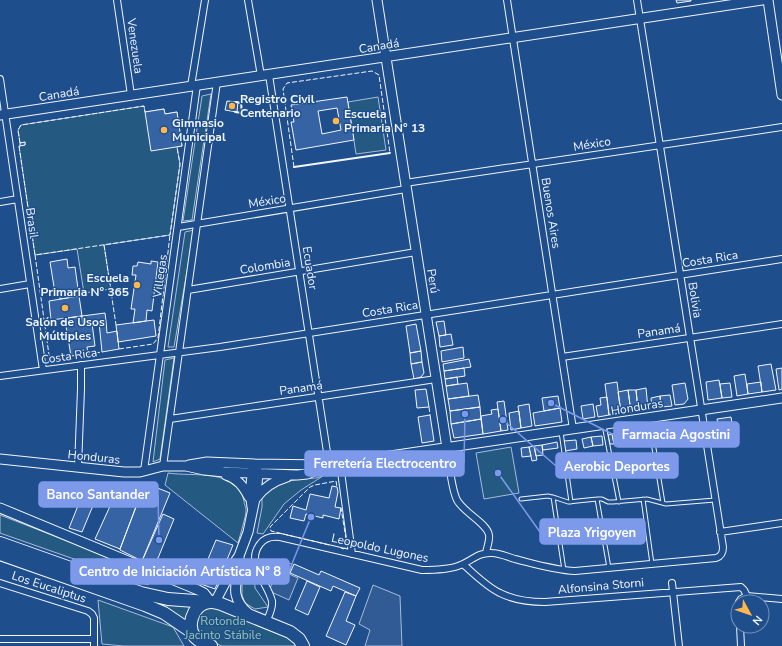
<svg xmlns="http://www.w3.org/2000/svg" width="782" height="646" font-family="'Nunito Sans',sans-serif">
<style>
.green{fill:#245a82;stroke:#a8bbd7}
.parking{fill:#305b95;stroke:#a8bbd7}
.building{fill:#3563a3;stroke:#f2f6ff;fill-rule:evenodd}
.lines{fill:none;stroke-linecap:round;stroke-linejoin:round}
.lane-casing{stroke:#f2f6ff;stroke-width:5}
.street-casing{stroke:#f2f6ff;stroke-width:8}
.secondary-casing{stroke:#f2f6ff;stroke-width:11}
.highway-casing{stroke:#f2f6ff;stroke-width:14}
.lane{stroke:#1f4e8c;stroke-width:3}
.street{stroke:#1f4e8c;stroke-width:6}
.secondary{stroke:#1f4e8c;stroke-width:9}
.highway{stroke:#1f4e8c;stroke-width:12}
.fence{stroke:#f2f6ff;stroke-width:1;stroke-dasharray:5 2;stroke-linecap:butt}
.wall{stroke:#f2f6ff;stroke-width:2}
.poi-dot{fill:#ffb74d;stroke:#1f4e8c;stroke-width:1.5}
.labels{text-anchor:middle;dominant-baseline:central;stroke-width:3;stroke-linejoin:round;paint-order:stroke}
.street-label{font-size:12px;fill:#f2f6ff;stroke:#1f4e8c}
.poi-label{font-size:12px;font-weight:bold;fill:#f2f6ff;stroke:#1f4e8c;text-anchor:start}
.park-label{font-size:12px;fill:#97c8a6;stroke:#1f4e8c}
.leader{fill:none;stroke:#7d9aea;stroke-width:1.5}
.callout-dot{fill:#7d9aea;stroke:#1f4e8c;stroke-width:1.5}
.callout{fill:#7d9aea;stroke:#7d9aea;stroke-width:1.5}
.callout-label{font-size:13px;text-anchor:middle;font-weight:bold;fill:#fff}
</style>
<rect width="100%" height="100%" fill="#1f4e8c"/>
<path class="green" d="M211,94L192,220L183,221L202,96Z
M378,97L386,150L356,154L348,102Z
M144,106L145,112L164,109L165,114L177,112L182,146L177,147L180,164L170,235L104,245L111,289L84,293L77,249L35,255L19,146L25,145V142L20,143L18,130L21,125Z
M194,230L174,347H168L185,232Z
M174,358L160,459L153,462L165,360Z
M511,447L519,493L484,499L476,453Z
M168,473C193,477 237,468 244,501C244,504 246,507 246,510C246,517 240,535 238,543L165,485Z
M323,476L301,490L284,504L263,534L257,533L262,507V498L270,489L285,482L299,479L316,478Z
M0,515L153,574L148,585L0,533Z
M247,564L254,568L255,588L268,607L255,609L245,603L242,595V575Z
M153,596L193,603L186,625L150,607Z
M98,600L173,627L184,646H124L102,644Z
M213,606L290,638L299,646H222L203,638L198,634L195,624L200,611Z"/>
<path class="parking" d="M281,561L292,564L289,574L298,578L289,600L269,591Z
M373,585L400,596L402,646H365L370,630L359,624Z"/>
<path class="building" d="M676,0H691V1L677,3Z
M347,97L354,140L296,150L291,122H294L291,105ZM337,108L341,130L322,134L318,111Z
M227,101L238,102L237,112L225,110Z
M164,109L165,114L177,112L182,146L151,151L145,112Z
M25,142V145L20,146V143Z
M67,259L68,268L75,267L79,296L60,299L59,292L55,293L50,262Z
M151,261L158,262L152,311L147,310L146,321L133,323L135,309H131L136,275H132L133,266H137L138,262L151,264Z
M79,296L82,316L51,320L49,301Z
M105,313L106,321L83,324L82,316Z
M82,316L83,324L92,323L95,346L87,347L88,354L71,356L66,326L70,325L68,318Z
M154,320L156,336L118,342L116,325Z
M106,321L107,333L117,331L119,349L102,352L99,322Z
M444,321L446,335L439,336L436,322Z
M416,324L421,351L410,353L406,326Z
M451,334L453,345L440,347L439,336Z
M463,347L464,358L442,362L441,351Z
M421,351L422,362L411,364L410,353Z
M469,359L471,367L444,371L443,364Z
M422,362L424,373L421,377L414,379L411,364Z
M771,364L776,390L762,392L758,366Z
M464,368L465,376L445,379L444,371Z
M782,368V389L779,390L776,369Z
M745,374L748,394L737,396L734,376Z
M457,377L458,384L446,386L445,379Z
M719,380L722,398L708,400L706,382Z
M617,382L621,413L609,415L605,384Z
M761,382L762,392L748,394L747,384Z
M467,383L469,396L448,399L446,386Z
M685,383L688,399L684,404L675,405L672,385Z
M730,383L732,397L722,398L720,384Z
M646,388L648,409L638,410L636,390Z
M426,389L429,407L417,408L415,390Z
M628,390H636L638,410L631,412Z
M628,390L631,412L621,413L618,392Z
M478,395L480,407L450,411L448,399Z
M670,395L672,406L661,407L660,396Z
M558,396L560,408L544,411L542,398Z
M660,396L661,407L652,408L651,398Z
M607,397L609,415L598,417L596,406L601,405L600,398Z
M504,401L508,430L501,431L497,402Z
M529,404L532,426L521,428L518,406Z
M593,404L595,417L583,419L581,406Z
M480,407L481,419L451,424L450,411Z
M560,408L562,422L535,426L533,413Z
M498,409L501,431L483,434L481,416L492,414L491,410Z
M519,411L521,428L511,430L509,413Z
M430,415L434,441L422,443L418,417Z
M731,417L733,428L719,430L717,419Z
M481,419L483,434L454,438L451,424Z
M620,433L621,443L614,444L612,434Z
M612,434L614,444H610L608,435Z
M602,436L603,445L593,446L591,437Z
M591,437L593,446L584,448L582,439Z
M576,440L577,449L565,451L564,441Z
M557,442L558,448L543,450L542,445Z
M542,445L543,455L536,456L534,446Z
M534,446L537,460L532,461L529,447Z
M529,447L531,456L522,457L521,448Z
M145,483L170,493L142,561L120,550V549Z
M332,486L337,487L338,492L335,507L341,508L339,519L323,515V518L306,514L304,521L290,518L293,506L306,510L310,494L329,498Z
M84,491L97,496L82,532L69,528Z
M117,491L139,499L120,549L95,539Z
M163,514L174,519L156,563L142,561Z
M216,540L233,545L215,589L198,583Z
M294,564L319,575L321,571L360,588L356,596L333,586L331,591L290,573Z
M307,581L320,587L308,615L295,609Z
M345,592L356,596L346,621L355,625L346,645L326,636Z"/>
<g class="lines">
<g class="lane-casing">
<path id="lane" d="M649,418L663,503
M604,425L619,502
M561,432L571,502
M553,497L564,570
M521,499L548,496L556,498L568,502L597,499H602L608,502H613L647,499L666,504L715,500
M597,499L609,568
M643,499L652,564"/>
</g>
<g class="street-casing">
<path id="street" d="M117,0L131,95
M248,0L261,76
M507,0L573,429
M269,75L329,465
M0,79L43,370
M191,86L205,0
M405,183L782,127
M0,202L18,199
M178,227L406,189
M0,289L30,284
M188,290L416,252
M562,357L782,324
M0,376L220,347L782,259
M170,419L436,379
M447,448C449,462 451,488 457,500C464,513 487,523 489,535C490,540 487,547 486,553
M340,464L352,554
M163,466L217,82
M78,467L81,389V365
M144,471L197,85
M720,532L782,523
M463,564C474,574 487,587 500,593C514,600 530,602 545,602L741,587L744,590L747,596
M0,583L88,611L92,614L94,618V646
M672,583L679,646
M739,602L741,599L747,596L782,599
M266,622C269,615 273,609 272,601C268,583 245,563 260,544C265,537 272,536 280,537L422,570C434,570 447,570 458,566C471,562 477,552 492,553C499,553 508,557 515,559C535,564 554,570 575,571L716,558C722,556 723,552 723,547L637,0
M740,626L741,646
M0,639H94"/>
</g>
<g class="secondary-casing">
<path id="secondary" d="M377,0L447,448
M768,0L782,95
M0,115L762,0
M0,459L124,472H140L163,466H186L204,470L224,472L297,475L307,474L329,465L782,398
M189,465L207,462L255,464L326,465
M226,475C238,479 243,486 249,497
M256,498C264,487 274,481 287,477
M252,507L250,492L253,468
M0,508L198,590L204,593L211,602
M239,556C240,579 226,594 248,613
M215,602L224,585L232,566L239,556L248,532L256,494L258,474L255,464"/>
</g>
<g class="highway-casing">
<path id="highway" d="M0,543L141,593L168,599L208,602
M0,554L145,605L164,613L192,632
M211,646C205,644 199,641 195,637C186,626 193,607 205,603C211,601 216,602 221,604L290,632L299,639L303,646"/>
</g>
<use href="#lane" class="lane"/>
<use href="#street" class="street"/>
<use href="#secondary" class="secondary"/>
<use href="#highway" class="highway"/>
<path class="fence" d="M20,143L18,130L21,125L144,106L145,112
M19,146L35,255L170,235L180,164L177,147
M294,167L283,89L287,83L372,71L379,75L390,153
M104,245L116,325
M35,255L49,355L55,359L71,356
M119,349L153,344L158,338L170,235
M88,354L102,352
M429,407L430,415
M329,545L271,531L270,527L310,487L315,485L336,481L337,487
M341,548L344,549L347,545L341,508"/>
<path class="wall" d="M235,112L242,113L241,103L236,102
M294,167L390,153
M663,427L679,424"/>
</g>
<g class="poi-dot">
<circle cx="232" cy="106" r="4"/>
<circle cx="336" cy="121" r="4"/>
<circle cx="164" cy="130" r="4"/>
<circle cx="137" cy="285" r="4"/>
<circle cx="65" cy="308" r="4"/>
</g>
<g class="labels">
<g class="street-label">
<text transform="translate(135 46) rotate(82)">Venezuela</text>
<text transform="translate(379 46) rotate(-9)">Canadá</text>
<text transform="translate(59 94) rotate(-9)">Canadá</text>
<text transform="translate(592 144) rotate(-9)">México</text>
<text transform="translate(267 201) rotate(-9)">México</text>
<text transform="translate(551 213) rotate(81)">Buenos Aires</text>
<text transform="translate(32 223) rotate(82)">Brasil</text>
<text transform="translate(710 259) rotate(-9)">Costa Rica</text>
<text transform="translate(265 266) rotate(-9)">Colombia</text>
<text transform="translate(310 268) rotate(81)">Ecuador</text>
<text transform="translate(160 276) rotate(-82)">Villegas</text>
<text transform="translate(433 281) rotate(81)">Perú</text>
<text transform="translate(695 300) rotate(81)">Bolivia</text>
<text transform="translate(390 309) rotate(-9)">Costa Rica</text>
<text transform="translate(659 331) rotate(-8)">Panamá</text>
<text transform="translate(69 356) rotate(-8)">Costa Rica</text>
<text transform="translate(301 388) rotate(-8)">Panamá</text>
<text transform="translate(637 407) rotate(-9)">Honduras</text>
<text transform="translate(94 457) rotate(6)">Honduras</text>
<text transform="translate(380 548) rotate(12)">Leopoldo Lugones</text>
<text transform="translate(601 586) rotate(-5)">Alfonsina Storni</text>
<text transform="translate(49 587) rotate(18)">Los Eucaliptus</text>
</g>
<g class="poi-label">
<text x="240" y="99">Registro Civil<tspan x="240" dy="14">Centenario</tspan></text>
<text x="344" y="114">Escuela<tspan x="344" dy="14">Primaria N° 13</tspan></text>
<text x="172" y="123">Gimnasio<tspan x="172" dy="14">Municipal</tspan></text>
<text x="129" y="278" text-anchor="end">Escuela<tspan x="129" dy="14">Primaria N° 365</tspan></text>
<text x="65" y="322" text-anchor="middle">Salón de Usos<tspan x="65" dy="14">Múltiples</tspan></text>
</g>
<g class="park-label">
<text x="223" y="621">Rotonda<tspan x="223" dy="14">Jacinto Stábile</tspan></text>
</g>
</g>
<path class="leader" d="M551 403L614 435M465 414L464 463M503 420L556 466M159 540L158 495M498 473L540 532M311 517L289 571"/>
<g class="callout-dot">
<circle cx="551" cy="403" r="4"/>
<circle cx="465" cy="414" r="4"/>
<circle cx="503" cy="420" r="4"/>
<circle cx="159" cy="540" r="4"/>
<circle cx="498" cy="473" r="4"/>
<circle cx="311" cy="517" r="4"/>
</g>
<g class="callout">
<rect x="614" y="422" width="125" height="25" rx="4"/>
<rect x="305" y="451" width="159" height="25" rx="4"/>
<rect x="556" y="453" width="122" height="25" rx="4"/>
<rect x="39" y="482" width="119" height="25" rx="4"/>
<rect x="540" y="519" width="105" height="25" rx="4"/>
<rect x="71" y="559" width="218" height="25" rx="4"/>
</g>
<g class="callout-label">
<text x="676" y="439">Farmacia Agostini</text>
<text x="385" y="468">Ferretería Electrocentro</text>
<text x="617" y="471">Aerobic Deportes</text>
<text x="98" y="499">Banco Santander</text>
<text x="592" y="537">Plaza Yrigoyen</text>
<text x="180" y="576">Centro de Iniciación Artística N° 8</text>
</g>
<g transform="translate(750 614) rotate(130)"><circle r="19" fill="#1f4e8c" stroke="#7391ba"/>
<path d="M0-3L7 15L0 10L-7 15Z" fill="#ffb74d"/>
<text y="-6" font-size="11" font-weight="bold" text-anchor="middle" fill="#f2f6ff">N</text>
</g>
</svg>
